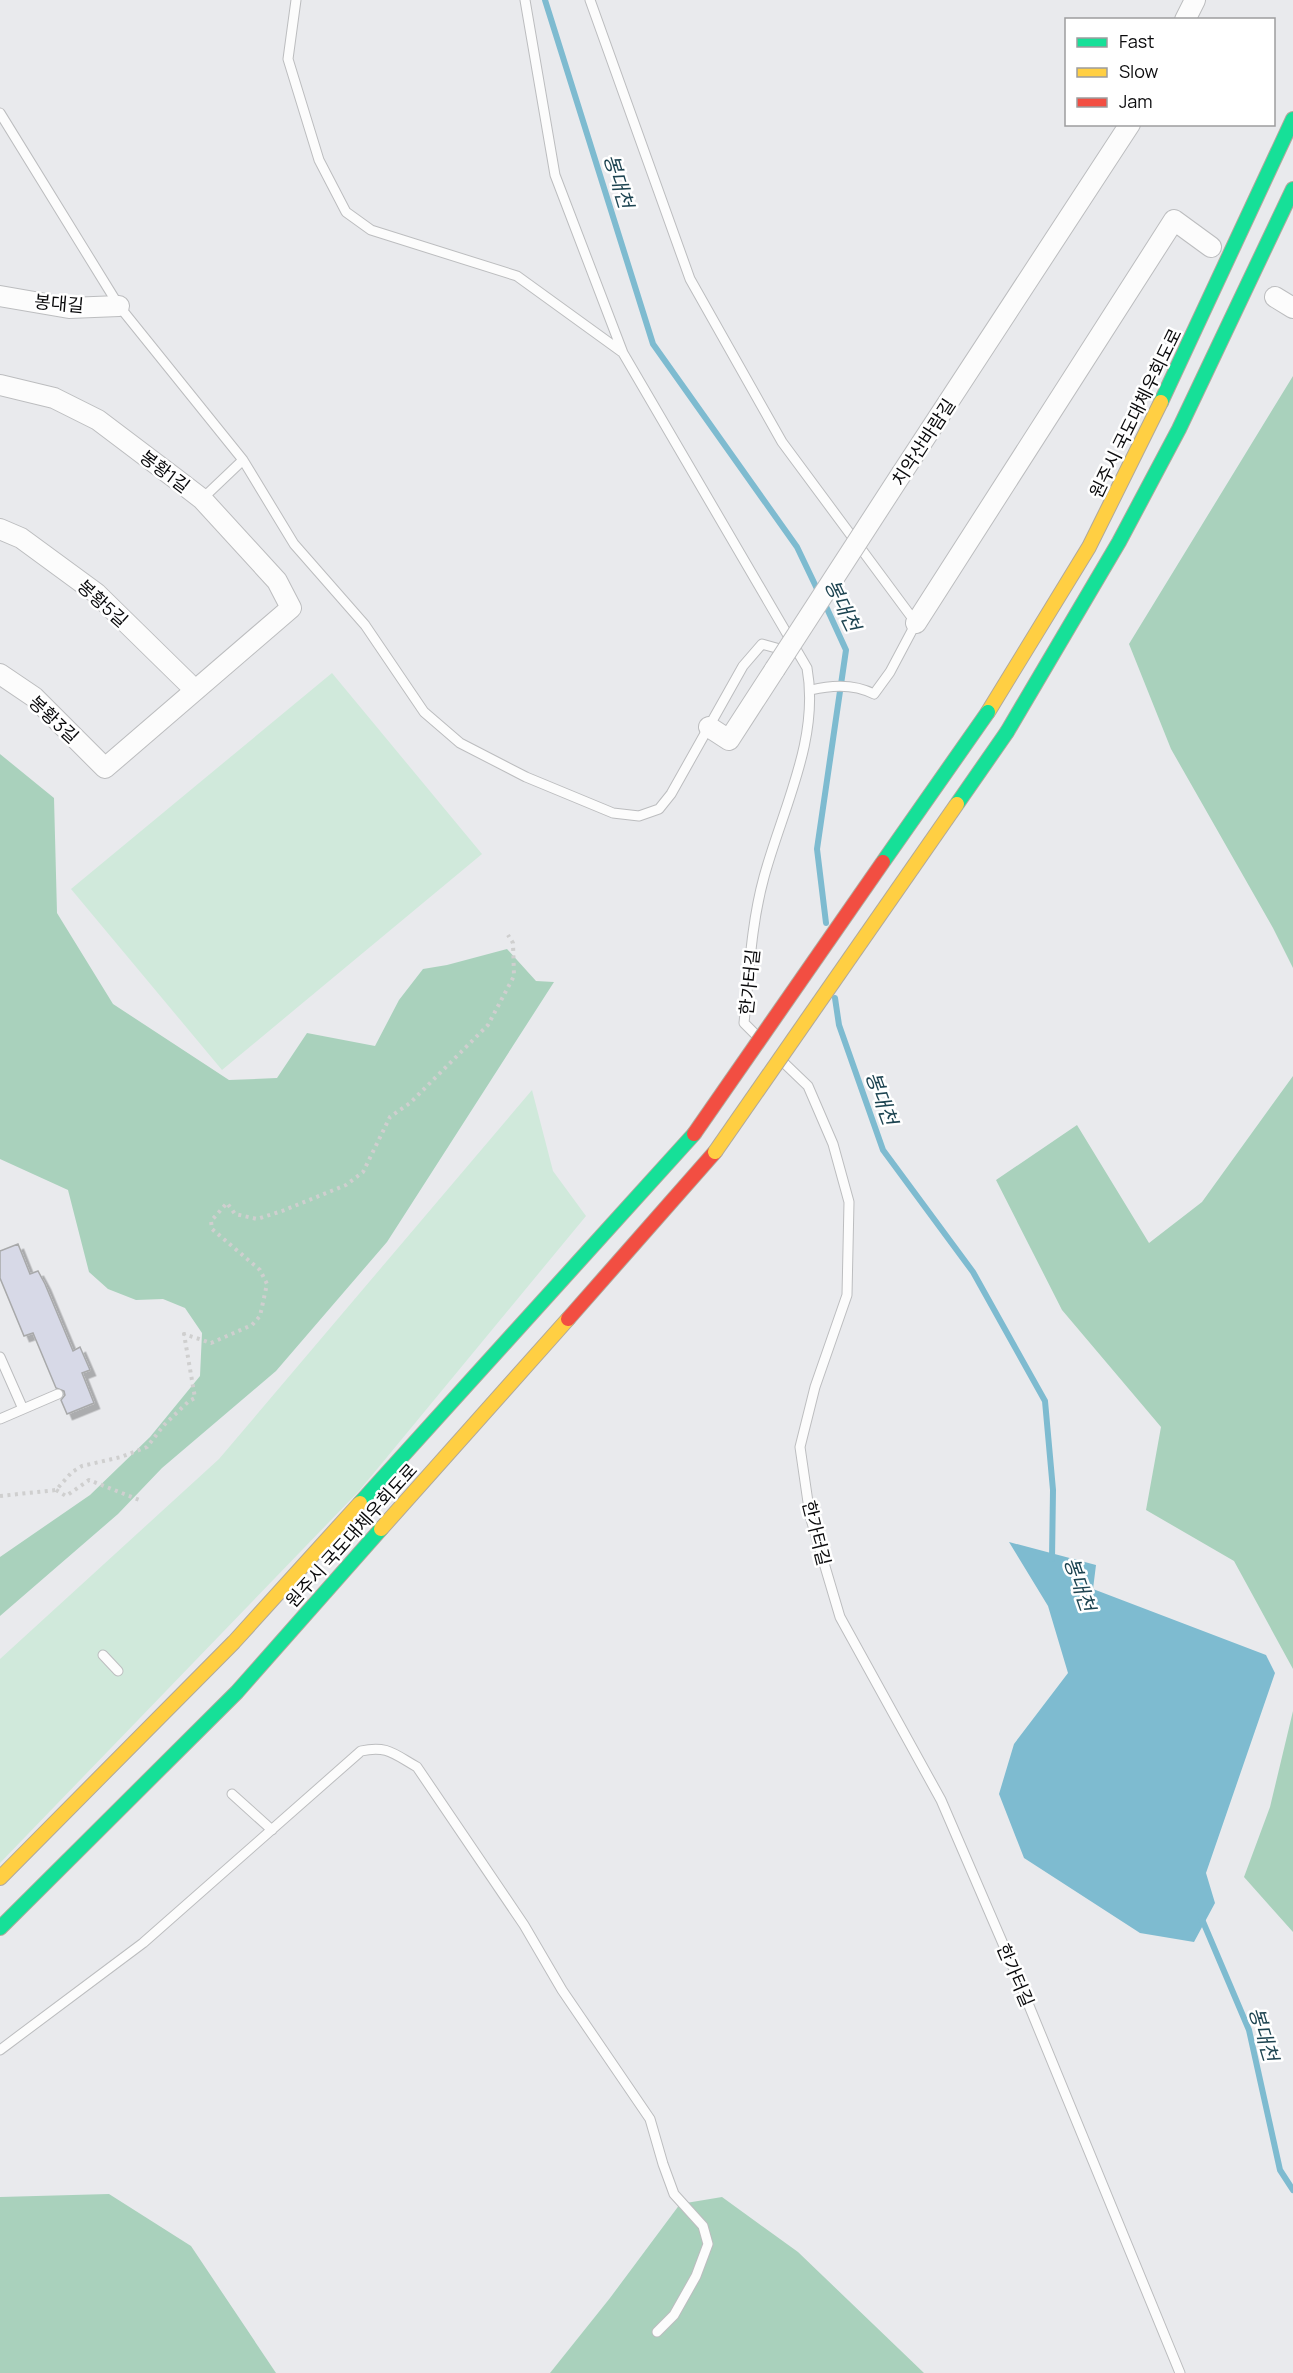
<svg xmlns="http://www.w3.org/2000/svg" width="1293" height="2373" font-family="Manrope,'Noto Sans KR',sans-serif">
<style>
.green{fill:#d0e9db}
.forest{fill:#a9d1bc}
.water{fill:#7ebbd0}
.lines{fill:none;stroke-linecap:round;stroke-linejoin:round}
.stream{stroke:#7ebbd0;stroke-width:6}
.building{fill:#d7d9e7;stroke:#a8a9aa;stroke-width:1.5;filter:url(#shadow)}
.lane-casing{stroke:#bcbdbf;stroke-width:11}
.street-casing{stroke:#bcbdbf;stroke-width:22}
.fast-casing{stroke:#afa89c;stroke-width:16}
.slow-casing{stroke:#afa89c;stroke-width:16}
.jam-casing{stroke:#afa89c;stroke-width:16}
.path{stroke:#cfcfcf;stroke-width:4;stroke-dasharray:3 4.5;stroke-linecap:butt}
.lane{stroke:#fcfcfc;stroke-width:9}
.street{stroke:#fcfcfc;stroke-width:20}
.fast{stroke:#16e098;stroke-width:14}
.slow{stroke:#ffcf43;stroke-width:14}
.jam{stroke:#f24e42;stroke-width:14}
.street-bridge-casing{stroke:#bcbdbf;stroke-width:22;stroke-linecap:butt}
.fast-bridge-casing{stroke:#afa89c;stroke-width:16;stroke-linecap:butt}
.slow-bridge-casing{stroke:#afa89c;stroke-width:16;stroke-linecap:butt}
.jam-bridge-casing{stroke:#afa89c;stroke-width:16;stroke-linecap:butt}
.street-bridge{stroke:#fcfcfc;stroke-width:20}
.fast-bridge{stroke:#16e098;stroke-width:14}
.slow-bridge{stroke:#ffcf43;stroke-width:14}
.jam-bridge{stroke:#f24e42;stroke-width:14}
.labels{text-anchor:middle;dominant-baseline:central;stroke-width:5;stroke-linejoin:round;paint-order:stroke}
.street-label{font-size:18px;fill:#0b0b0d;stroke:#fff}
.water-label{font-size:20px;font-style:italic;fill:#1d4451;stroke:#fff}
</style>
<defs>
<filter id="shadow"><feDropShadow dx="5.5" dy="5.5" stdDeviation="0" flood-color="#0004"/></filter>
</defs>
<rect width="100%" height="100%" fill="#e9eaed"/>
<path class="green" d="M332,673L482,854L222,1070L71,889Z
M532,1090L553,1171L586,1216L359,1491L0,1863V1659L219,1459Z"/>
<path class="forest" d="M1293,376V968L1273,928L1171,749L1129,644Z
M0,754L54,798L57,913L113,1004L229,1080L277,1078L307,1033L375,1046L399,1000L423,969L447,965L507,949L536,981L554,982L387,1242L276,1371L162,1468L118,1514L0,1616V1557L90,1495L150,1437L200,1376L202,1333L185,1308L163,1299L136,1300L108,1289L89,1272L68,1190L0,1159Z
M1293,1076V1669L1234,1561L1146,1510L1161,1427L1062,1310L996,1180L1077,1125L1149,1243L1202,1202Z
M1293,1711V1932L1244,1877L1270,1807Z
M109,2194L191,2246L276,2373H0V2197Z
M722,2197L798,2252L924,2373H550L610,2298L680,2204Z"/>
<path class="water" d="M1009,1542L1096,1565L1093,1589L1266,1655L1275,1673L1206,1873L1215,1903L1194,1942L1140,1933L1024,1858L999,1794L1014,1744L1068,1673L1048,1606Z"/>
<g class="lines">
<path class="stream" d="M545,0L653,344L797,547L819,593
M824,602L846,650L817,849L826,923
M835,998L839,1025L883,1150L973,1272L1045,1401L1053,1490L1052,1559
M1201,1917L1249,2030L1280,2170L1293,2190"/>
</g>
<path class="building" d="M18,1244L30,1274L38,1271L45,1284L73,1351L80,1347L90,1370L82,1373L94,1403L67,1414L61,1400L65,1395L64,1391L56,1388L33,1333L24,1336L0,1278V1251Z"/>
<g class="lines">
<g class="lane-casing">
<path id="lane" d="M296,0L288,59L319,160L346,212L371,230L517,276L622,352
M525,0L555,175L623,353L807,668C820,739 782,810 764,877C751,924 749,975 744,1023L756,1035
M590,0L690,279L782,442L916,623L890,672L874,694C855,684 831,685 811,690
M0,113L119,306L243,460L294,544L365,625L424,712L460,743L526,777L613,813L639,816L659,809L671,794L743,666L762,644L787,651
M202,499L243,460
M783,1062L808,1086L833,1144L849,1202L847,1295L815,1387L800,1447L810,1516L840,1617L941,1800L1016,1974L1180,2373
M0,1357L23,1409
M0,1419L58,1394
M103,1655L118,1671
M232,1794L272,1830
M0,2050L143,1943L361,1751C387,1745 394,1754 417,1767L524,1925L562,1990L650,2119L663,2164L674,2194L703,2226L708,2244L696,2276L674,2315L657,2332"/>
</g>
<g class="street-casing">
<path id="street" d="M1185,20L1195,0
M0,296L69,308L119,306
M1275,297L1293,308
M0,385L54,398L98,420L180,482L202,499L277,581L291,608L105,768L34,697L0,674
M902,473L1130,124
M0,529L21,538L96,593L195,690
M916,623L1174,220L1211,247
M709,727L729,740L775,669"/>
</g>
<g class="fast-casing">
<path id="fast" d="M1161,402L1293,119
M1007,732L1119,542L1179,429L1293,189
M360,1503L694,1134
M0,1928L237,1692L381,1529"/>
</g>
<g class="slow-casing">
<path id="slow" d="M988,712L1089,547L1161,402
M381,1529L568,1319
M0,1878L234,1642L360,1503"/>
</g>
<g class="jam-casing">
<path id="jam" d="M568,1319L715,1152"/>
</g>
<path class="path" d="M56,1490L66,1496L89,1480L142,1501
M0,1496L56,1490L72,1472L82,1466L121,1457L147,1447L164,1425L189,1401L195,1398L184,1334L211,1343L252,1325L260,1316L267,1284L260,1270L212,1229L211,1221L227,1203L235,1214L257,1219L282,1211L346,1185L363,1172L390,1117L410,1103L488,1025L514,976L513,943L508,935"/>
<use href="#lane" class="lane"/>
<use href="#street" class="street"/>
<use href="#fast" class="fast"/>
<use href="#slow" class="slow"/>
<use href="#jam" class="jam"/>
<g class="street-bridge-casing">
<path id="street-bridge" d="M775,669L902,473"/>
</g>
<g class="fast-bridge-casing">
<path id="fast-bridge" d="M957,804L1007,732
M883,862L988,712"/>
</g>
<g class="slow-bridge-casing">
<path id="slow-bridge" d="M715,1152L957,804"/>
</g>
<g class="jam-bridge-casing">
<path id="jam-bridge" d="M694,1134L883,862"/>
</g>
<use href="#street-bridge" class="street-bridge"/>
<use href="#fast-bridge" class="fast-bridge"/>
<use href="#slow-bridge" class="slow-bridge"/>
<use href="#jam-bridge" class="jam-bridge"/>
</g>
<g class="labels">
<g class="street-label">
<text transform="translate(59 303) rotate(5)">봉대길</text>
<text transform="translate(1135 413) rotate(-64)">원주시 국도대체우회도로</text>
<text transform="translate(923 442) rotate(-57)">치악산바람길</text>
<text transform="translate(165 471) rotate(37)">봉황1길</text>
<text transform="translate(103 603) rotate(42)">봉황5길</text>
<text transform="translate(54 719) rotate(43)">봉황3길</text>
<text transform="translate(749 982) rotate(-84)">한가터길</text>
<text transform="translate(817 1533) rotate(76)">한가터길</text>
<text transform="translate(351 1535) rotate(-48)">원주시 국도대체우회도로</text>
<text transform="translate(1016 1975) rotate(67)">한가터길</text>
</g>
<g class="water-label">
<text transform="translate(619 181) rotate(73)">봉대천</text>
<text transform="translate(843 605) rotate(64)">봉대천</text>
<text transform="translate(882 1098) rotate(70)">봉대천</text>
<text transform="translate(1080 1584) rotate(71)">봉대천</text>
<text transform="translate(1264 2034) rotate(73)">봉대천</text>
</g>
</g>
<rect x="1065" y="18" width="210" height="108" fill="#ffffff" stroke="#9d9d9e" stroke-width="1.5"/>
<rect x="1077" y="38" width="30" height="9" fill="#16e098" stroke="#9d9d9e" stroke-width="1.5"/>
<text x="1119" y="48" font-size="18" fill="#0b0b0d">Fast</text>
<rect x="1077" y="68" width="30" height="9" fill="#ffcf43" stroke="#9d9d9e" stroke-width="1.5"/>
<text x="1119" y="78" font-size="18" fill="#0b0b0d">Slow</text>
<rect x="1077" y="98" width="30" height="9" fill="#f24e42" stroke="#9d9d9e" stroke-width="1.5"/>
<text x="1119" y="108" font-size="18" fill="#0b0b0d">Jam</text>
</svg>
